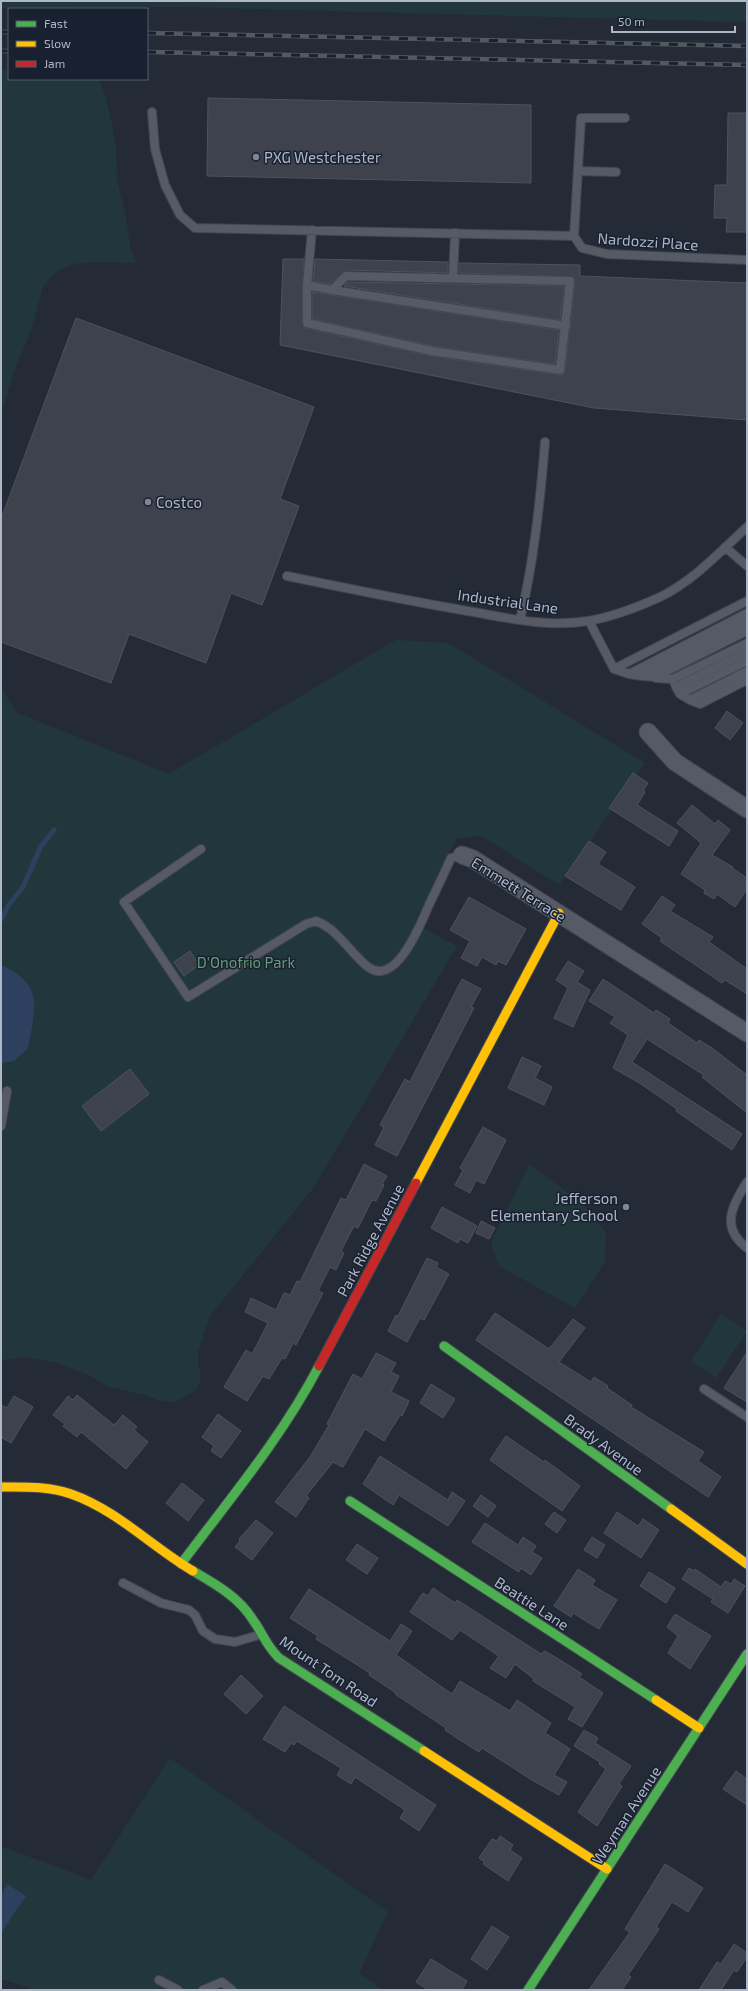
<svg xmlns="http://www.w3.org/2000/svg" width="748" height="1991" font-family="'Exo 2',sans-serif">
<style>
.green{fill:#22373c}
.water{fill:#2e405f}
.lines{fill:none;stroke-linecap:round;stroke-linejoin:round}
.stream{stroke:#2e405f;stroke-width:5}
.building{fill:#3d424c;stroke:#4d535e}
.lane-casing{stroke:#42464f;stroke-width:10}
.street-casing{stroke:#42464f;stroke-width:19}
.fast-casing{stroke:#42464f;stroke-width:11}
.slow-casing{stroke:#42464f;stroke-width:11}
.jam-casing{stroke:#42464f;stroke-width:11}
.lane{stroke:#565a64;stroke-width:8}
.street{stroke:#565a64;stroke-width:17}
.fast{stroke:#4caf50;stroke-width:9}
.slow{stroke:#ffc107;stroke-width:9}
.jam{stroke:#c62828;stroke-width:9}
.rail-casing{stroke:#545961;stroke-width:4.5}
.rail{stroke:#192131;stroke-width:3;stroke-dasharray:9;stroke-linecap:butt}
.poi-dot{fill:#7e8695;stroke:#192131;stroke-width:1.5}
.labels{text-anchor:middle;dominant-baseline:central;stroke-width:3;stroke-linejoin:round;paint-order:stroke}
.poi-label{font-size:15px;fill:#aeb7c8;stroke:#192131;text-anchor:start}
.street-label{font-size:15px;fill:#aeb7c8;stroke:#192131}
.park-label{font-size:15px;fill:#639c73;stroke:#192131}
</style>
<rect width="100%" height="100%" fill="#252b36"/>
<path class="green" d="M1,1H747V22L178,7L1,8Z
M1,70H9V79H99L104,92L112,124L116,149L117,181L126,217L130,246L137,263L93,262L72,264L57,271L43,286L32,328L13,374L1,416Z
M396,640L448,643L645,763L559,885L480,835L456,839L415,924L457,946L314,1187L210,1316L198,1350V1364L200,1370V1382L196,1390L176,1402L157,1400L145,1395L109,1387L89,1375L58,1363L27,1357L1,1360V686L16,712L169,774Z
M529,1164L581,1202L606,1232L605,1262L575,1308L499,1266L491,1243Z
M721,1314L747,1331L716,1378L691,1361Z
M170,1758L388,1912L359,1973L383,1990H37L1,1979V1846L91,1880Z"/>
<path class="water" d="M1,965C45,984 35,1009 28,1048L14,1061L1,1063Z
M7,1884L26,1896L1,1933V1897Z"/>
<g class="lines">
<path class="stream" d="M1,920L8,906L23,887L41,846L54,830"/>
</g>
<path class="building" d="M208,98L531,105V183L207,176Z
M728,113H747V232H726L727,218H714L715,185H727Z
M283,259H304L302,323L305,328L431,356L559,375L564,374L565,371L575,282L573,277L459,273V263L580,265V276L747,283V420L594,408L280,345Z
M315,259L448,262V273L346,270L330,284L313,281Z
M348,282L564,286L560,320L344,286Z
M312,292L559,330L555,364L433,346L312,319Z
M76,318L314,407L280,499L299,506L262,605L231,593L206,663L129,634L111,683L1,642V519Z
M727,711L743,723L730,740L715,728Z
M633,773L648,783L643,791L645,792L637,805L678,831L669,846L609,808Z
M692,805L715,824L718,820L730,830L712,855L733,867L732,868L747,878V889L735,907L717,894L714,899L704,893L705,890L681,874L701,843L677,823Z
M589,841L606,852L598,864L635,887L621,910L565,876Z
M662,896L675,905L670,911L713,937L709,942L747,969V994L725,980L722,983L660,941L662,938L642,924Z
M469,897L526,929L506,965L498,961L496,965L482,957L477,966L461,958L470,941L450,930Z
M190,951L199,965L184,976L174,962Z
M568,961L584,971L577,982L590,990L573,1027L554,1018L568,988L556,980Z
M462,979L481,989L471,1007L474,1008L397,1156L375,1145L384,1127L380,1125L405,1079L410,1082Z
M603,979L654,1013L656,1010L670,1019L668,1023L697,1043L699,1040L712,1048L747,1075V1113L702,1077L704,1075L647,1039L632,1062L742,1134L732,1150L676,1111L677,1109L641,1084L613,1068L628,1035L610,1023L615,1017L589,1001Z
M522,1057L541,1066L535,1078L552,1087L544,1105L508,1088Z
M130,1069L149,1094L101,1131L82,1106Z
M483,1127L506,1140L484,1184L476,1180L470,1193L455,1185L463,1170L460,1168Z
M364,1164L387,1176L382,1184L384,1185L376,1201L372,1200L358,1228L354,1226L341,1251L344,1253L336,1270L330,1267L318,1291L323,1293L296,1345L293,1343L285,1359L282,1358L269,1379L263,1376L247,1401L224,1387L246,1350L252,1354L268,1323L245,1312L251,1298L276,1310L284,1293L290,1295L297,1281L300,1282L341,1198L346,1200Z
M442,1207L477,1226L468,1243L460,1239L458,1243L431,1228Z
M481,1221L495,1228L489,1239L476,1233Z
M427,1258L438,1263L436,1267L449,1274L424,1320L420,1318L407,1342L388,1331L396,1315L398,1316Z
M495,1313L549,1349L573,1319L585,1328L559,1362L591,1382L594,1377L608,1386L607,1388L632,1405L631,1407L704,1452L698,1461L721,1477L708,1497L476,1340Z
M747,1352V1402L724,1388Z
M376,1353L396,1363L391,1372L399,1376L391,1392L409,1401L402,1416L400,1415L384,1441L365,1429L343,1467L333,1462L306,1496L309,1498L296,1517L275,1502L310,1457L329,1425L327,1424L353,1374L362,1379Z
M431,1384L455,1399L443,1418L420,1403Z
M77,1395L114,1425L123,1415L137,1427L134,1430L148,1442L126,1469L81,1432L77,1437L63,1426L65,1424L53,1415L68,1396L73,1400Z
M14,1396L33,1407L11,1443L1,1437V1405L7,1408Z
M218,1414L241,1431L221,1458L211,1451L214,1446L202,1437Z
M506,1436L544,1462L545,1460L580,1486L562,1511L490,1460Z
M380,1456L448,1500L452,1492L465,1501L448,1526L399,1495L393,1505L363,1484Z
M182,1483L204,1500L188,1521L166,1503Z
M481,1495L496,1506L488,1517L473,1506Z
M554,1512L566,1520L557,1533L545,1524Z
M617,1512L638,1526L643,1519L659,1530L641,1558L604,1533Z
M256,1520L273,1533L252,1560L235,1547L240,1541L239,1539Z
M485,1523L518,1545L523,1537L536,1546L532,1552L542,1558L531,1575L521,1568L519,1572L472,1542Z
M592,1537L605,1545L597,1558L584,1550Z
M357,1544L378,1558L367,1574L346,1560Z
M689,1568L694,1571L695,1569L721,1587L725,1581L731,1584L734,1579L745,1586L728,1613L711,1602L713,1599L682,1579Z
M578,1569L595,1580L592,1585L617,1600L599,1629L573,1613L571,1617L554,1606Z
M649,1572L675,1588L666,1603L640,1586Z
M433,1588L455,1603L457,1600L541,1654L545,1651L570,1666L582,1674L579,1677L603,1693L582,1727L568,1719L575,1707L533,1681L534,1679L515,1664L506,1678L490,1668L499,1656L460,1630L452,1640L410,1612L423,1593L428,1596Z
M309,1589L390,1641L401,1624L412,1631L396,1655L452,1694L460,1681L510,1711L517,1700L551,1723L545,1733L570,1749L554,1775L567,1782L559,1795L532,1780L482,1748L479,1752L460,1740L445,1730L446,1728L395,1694L396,1693L369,1675L370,1673L316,1639L318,1636L290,1618Z
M675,1614L711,1636L690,1669L668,1653L678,1636L667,1627Z
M241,1675L263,1696L246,1714L224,1694Z
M284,1706L436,1805L419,1831L400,1818L405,1810L355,1777L351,1784L337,1775L341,1768L297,1741L294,1745L291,1743L285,1752L263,1739Z
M584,1730L598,1738L595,1743L631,1766L619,1784L622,1786L597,1826L578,1812L606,1769L599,1764L600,1762L574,1746Z
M736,1771L747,1779V1805L723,1789Z
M500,1836L513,1845L510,1850L522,1858L508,1881L483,1864L485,1862L479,1858L492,1839L497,1841Z
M665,1864L703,1888L688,1912L672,1902L656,1927L659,1929L628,1975L631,1977L622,1990H589L630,1932L625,1929Z
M492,1926L509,1937L487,1970L471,1959Z
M734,1944L747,1953V1957L737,1972L734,1970L721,1990H699L717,1962L721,1964Z
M431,1959L467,1981L462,1990H428L416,1982Z"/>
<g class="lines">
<g class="lane-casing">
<path id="lane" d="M152,112L155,149L165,185L180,215L195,228L574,236
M625,118H581L574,236L582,248L607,254L747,260
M578,171L616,172
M312,230L307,285V323L432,351L560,370L570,281L346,276L332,290
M453,278L455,233
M307,285L332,290L566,326
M725,547L747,566
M287,576C345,588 404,600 462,610C503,617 546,628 588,621C612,617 638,607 660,597C693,581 720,552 747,527
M520,620C534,561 540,502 545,442
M589,621L614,669L629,674L747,613
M614,669L747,601
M629,674L642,676L747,622
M642,676L655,677L747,631
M656,678L673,679L747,643
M673,679L676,687L747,652
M676,687L680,694L747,661
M680,694L690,700L747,671
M690,700L700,704L747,680
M201,849L124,902L188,997L306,924L316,921C339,930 349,952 368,967C396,988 421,923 429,905C436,890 444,874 451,858L462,855
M1,1126L7,1091
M747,1182C732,1205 720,1228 747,1248
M704,1389L747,1417
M123,1583L161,1603L189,1610L195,1615L203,1631L215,1639L235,1642L259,1635
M159,1980L178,1990
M203,1990L222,1982L232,1990"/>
</g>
<g class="street-casing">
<path id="street" d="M648,732L675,762L747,809
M462,855L473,859L747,1033"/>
</g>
<g class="fast-casing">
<path id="fast" d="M444,1346L671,1509
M350,1501L656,1700
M181,1564C229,1500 282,1437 319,1366
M193,1571C215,1584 239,1597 253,1620C264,1635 265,1644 279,1658L424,1751
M528,1990L747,1654"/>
</g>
<g class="slow-casing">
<path id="slow" d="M416,1183L559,913
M1,1487C24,1487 49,1486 71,1494C117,1510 152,1547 193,1571
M671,1509L747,1564
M656,1700L699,1728
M424,1751L607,1869"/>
</g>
<g class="jam-casing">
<path id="jam" d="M319,1366L416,1183"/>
</g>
<use href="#lane" class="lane"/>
<use href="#street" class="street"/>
<use href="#fast" class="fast"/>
<use href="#slow" class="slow"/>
<use href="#jam" class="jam"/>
<g class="rail-casing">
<path id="rail" d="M1,32H9
M147,33L747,46
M1,51H9
M147,52L747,65"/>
</g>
<use href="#rail" class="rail"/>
</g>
<g class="poi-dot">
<circle cx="256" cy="157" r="4"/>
<circle cx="148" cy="502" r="4"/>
<circle cx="626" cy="1207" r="4"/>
</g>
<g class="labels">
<g class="poi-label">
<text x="264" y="157">PXG Westchester</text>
<text x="156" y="502">Costco</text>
<text x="618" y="1198" text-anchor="end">Jefferson<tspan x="618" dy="17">Elementary School</tspan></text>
</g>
<g class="street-label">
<text transform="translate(648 241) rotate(4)">Nardozzi Place</text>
<text transform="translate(508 601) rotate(8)">Industrial Lane</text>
<text transform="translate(519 889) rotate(32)">Emmett Terrace</text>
<text transform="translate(370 1240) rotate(-62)">Park Ridge Avenue</text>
<text transform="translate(604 1444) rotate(36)">Brady Avenue</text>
<text transform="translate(532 1603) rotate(33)">Beattie Lane</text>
<text transform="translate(329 1671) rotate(34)">Mount Tom Road</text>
<text transform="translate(626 1815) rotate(-57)">Weyman Avenue</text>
</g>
<g class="park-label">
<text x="246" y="962">D'Onofrio Park</text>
</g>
</g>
<rect width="748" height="1991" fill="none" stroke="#aeb7c8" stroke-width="4"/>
<rect x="8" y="8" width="140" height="72" fill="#192131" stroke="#555d6d"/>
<rect x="16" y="21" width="20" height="6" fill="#4caf50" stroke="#555d6d"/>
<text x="44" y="28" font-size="12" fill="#aeb7c8">Fast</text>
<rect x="16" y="41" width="20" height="6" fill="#ffc107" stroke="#555d6d"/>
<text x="44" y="48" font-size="12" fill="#aeb7c8">Slow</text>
<rect x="16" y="61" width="20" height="6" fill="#c62828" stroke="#555d6d"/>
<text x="44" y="68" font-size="12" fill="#aeb7c8">Jam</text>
<path d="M612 26v6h123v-6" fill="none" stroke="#aeb7c8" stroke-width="2"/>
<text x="618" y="26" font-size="12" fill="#aeb7c8" stroke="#192131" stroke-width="3" paint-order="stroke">50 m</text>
</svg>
